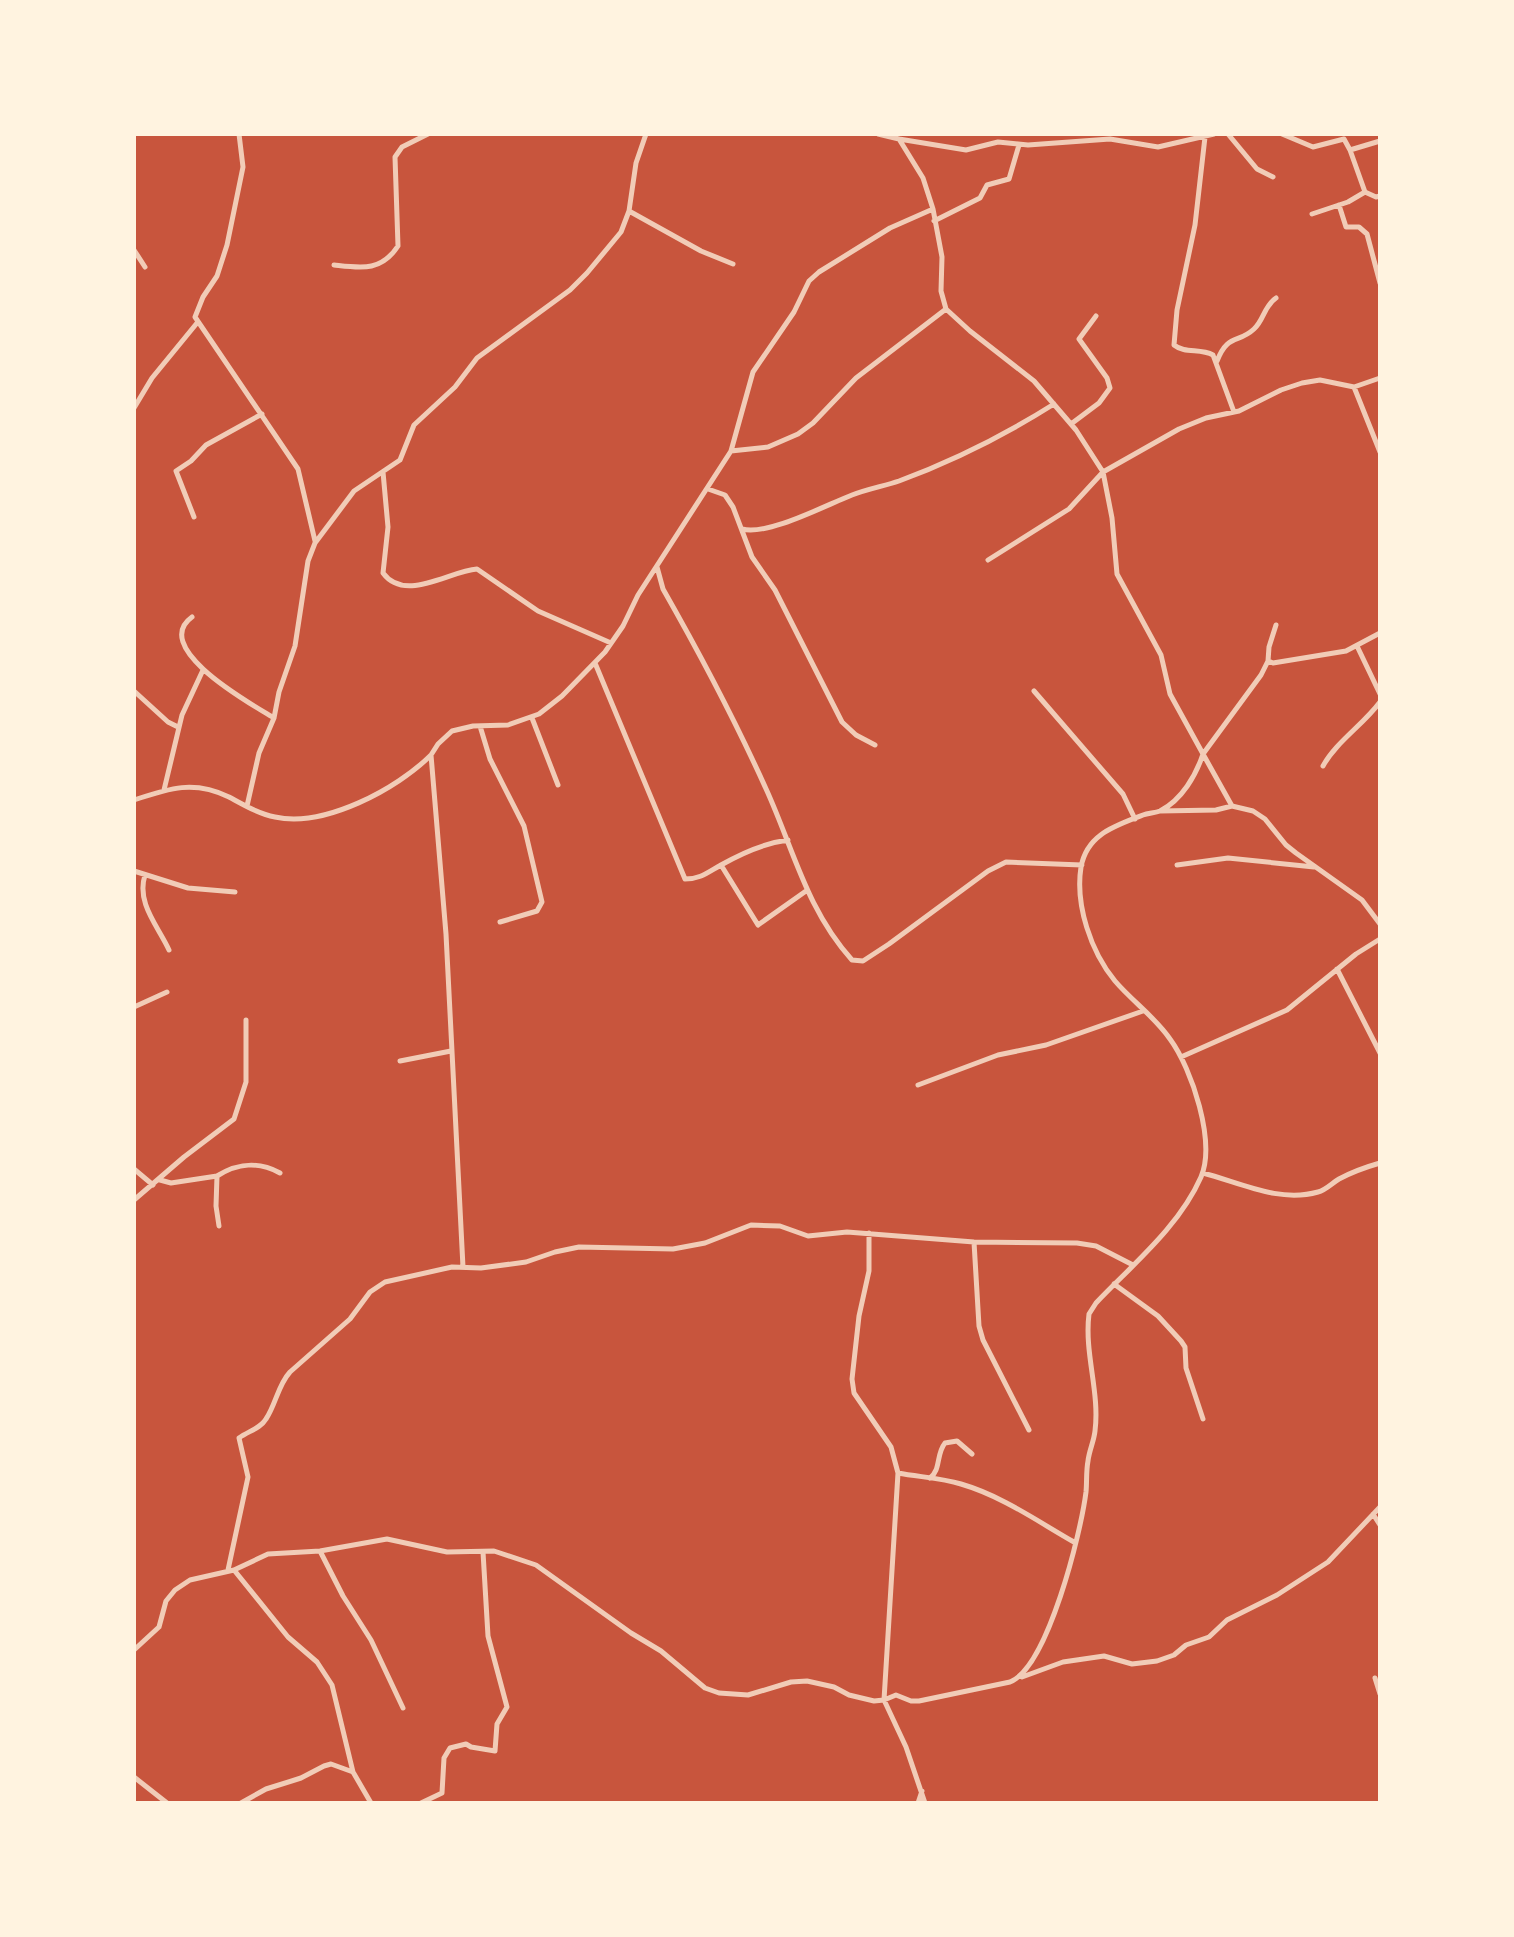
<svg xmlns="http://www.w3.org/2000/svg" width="1514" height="1937" font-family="'IBM Plex Serif',serif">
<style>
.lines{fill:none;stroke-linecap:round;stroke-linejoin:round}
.minor{stroke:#f1ccb7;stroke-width:5}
</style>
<rect width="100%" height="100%" fill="#c8553d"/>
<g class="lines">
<path class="minor" d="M239,134L243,167L227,245L217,276L203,297L195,317L298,469L315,541
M878,134L899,139L923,178L933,209L942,257L941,291L946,309L970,331L1034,381L1076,430L1103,472L1112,518L1117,574L1161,655L1170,694L1203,754C1196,775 1182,800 1160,811C1155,813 1148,813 1143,815C1115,826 1087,834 1081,867C1075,905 1091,952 1115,981C1132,1001 1155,1017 1170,1039C1192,1069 1216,1142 1201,1177C1179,1227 1132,1265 1096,1303L1089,1314C1084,1353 1100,1392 1095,1431C1094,1441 1089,1451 1088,1461C1086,1471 1087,1482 1086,1492C1081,1532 1048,1667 1010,1682L919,1701H911L896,1695L884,1700L906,1747L925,1803
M1228,134L1257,169L1273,177
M1282,134L1313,147L1344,139L1350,150L1380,141
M1205,137L1195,225L1177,310L1174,345C1185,354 1200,348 1213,355L1234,412
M899,139L966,150L998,142L1028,145L1110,139L1158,147L1214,134
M1350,150L1365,192L1376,197L1380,196
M1339,205L1346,227H1359L1367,234L1380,283
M629,211L701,251L733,264
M1312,214L1348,202L1365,192
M934,221L980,198L987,185L1009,179L1019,145
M134,250L145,267
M334,265C361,268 381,272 398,246L395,157L402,147L428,134
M1217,361C1228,333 1238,344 1254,329C1264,320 1264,306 1276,298
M1354,387L1380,452
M134,408L152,378L197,323
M1071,424L1099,403L1110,388L1107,378L1079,339L1096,316
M731,451L768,447L798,434L813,423L856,378L946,309
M383,472L388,527L383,573C405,603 449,571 477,569L538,611L611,643
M708,489L725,495L733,507L752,557L775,590L842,722L856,735L875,745
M194,517L176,471L191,461L206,445L262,414
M742,529C768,536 826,505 852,495C867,489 884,486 899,481C953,461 1005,435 1054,404
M988,560L1069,509L1103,472L1179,429L1206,418L1239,411L1281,390L1302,383L1320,380L1354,387L1380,378
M657,567L663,589C700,654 736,722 767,791C794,851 807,910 852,960L863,961L889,944L988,871L1006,862L1082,865
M192,617C149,648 253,705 274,718
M1276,625L1269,647L1268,661L1273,663L1346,651L1380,633
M1357,646L1380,694
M595,663L685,879C701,879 708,872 721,865C742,853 765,843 788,840
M134,691L168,722L178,727
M1034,691L1123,794L1135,819
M532,718L558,785
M480,726L490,759L524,826L542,902L537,911L500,922
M1323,766C1336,742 1363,725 1380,702
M164,790L182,715L203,670
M134,800C170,788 194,780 229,797C244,805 259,814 275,817C324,828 397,789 431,755
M247,806L259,753L274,718L279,692L295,646L308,561L315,543L354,491L400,460L414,425L455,387L477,358L570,290L587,273L621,232L629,211L636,163L646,134
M1232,806L1203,754L1261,675L1268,661
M1160,811L1216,810L1232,806L1253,811L1265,819L1286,845L1296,853L1362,900L1380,924
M721,865L758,925L806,891
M1177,865L1228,858L1314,867
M134,871L188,888L235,892
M145,875C136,903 158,926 169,950
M1337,969L1380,1053
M134,1007L167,992
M1181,1057L1287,1010L1356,954L1380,939
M400,1061L451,1051
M918,1085L998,1055L1046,1045L1143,1011
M134,1169L153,1185
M1203,1173C1241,1183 1279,1203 1318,1192C1326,1190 1332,1183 1339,1179C1352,1172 1366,1167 1380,1163
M160,1180L171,1183L217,1176
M134,1200L184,1157L234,1119L246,1082V1020
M219,1226L216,1206L217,1176C238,1163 258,1161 280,1173
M974,1242L979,1326L983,1340L1029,1430
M463,1267L446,934L431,755L438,744L452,731L473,726L508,725L539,714L562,696L605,652L623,626L638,595L731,451L753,372L794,312L809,281L819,272L890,228L933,209
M1114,1284L1158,1316L1181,1341L1185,1347L1186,1368L1203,1419
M898,1473C919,1477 941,1478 961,1484C1002,1496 1037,1521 1074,1542
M930,1478C941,1470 936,1454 945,1443L957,1441L972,1454
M1373,1514L1380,1525
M320,1551L343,1596L371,1640L403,1708
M228,1570L248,1477L239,1438C248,1431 260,1429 266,1419C276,1404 278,1385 290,1372L350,1319L370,1292L385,1282L452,1267L481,1268L526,1262L555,1252L579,1247L673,1249L705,1243L751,1225L780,1226L808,1236L847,1232L974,1242L1077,1243L1096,1246L1133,1265
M234,1570L288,1637L317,1662L332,1685L353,1772L371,1803
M134,1650L159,1627L166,1601L175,1590L190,1580L234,1570L268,1554L320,1551L387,1539L447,1552L494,1551L536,1565L631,1633L661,1651L705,1688L719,1693L748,1695L791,1682L807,1681L834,1687L849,1695L874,1701L884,1700L898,1473L891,1447L854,1393L852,1379L859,1316L869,1271V1233
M1022,1677L1063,1662L1104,1656L1132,1664L1157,1661L1174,1655L1186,1645L1209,1637L1227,1620L1277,1595L1328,1562L1380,1507
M1375,1678L1380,1694
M134,1777L167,1803
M241,1803L266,1789L301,1778L324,1766L331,1764L353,1772
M421,1803L442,1793L444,1758L450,1748L466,1744L471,1747L495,1751L497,1724L507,1707L488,1636L483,1552
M918,1803L922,1791"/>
</g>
<rect width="1514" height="1937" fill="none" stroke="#fff3e0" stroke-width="272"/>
</svg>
